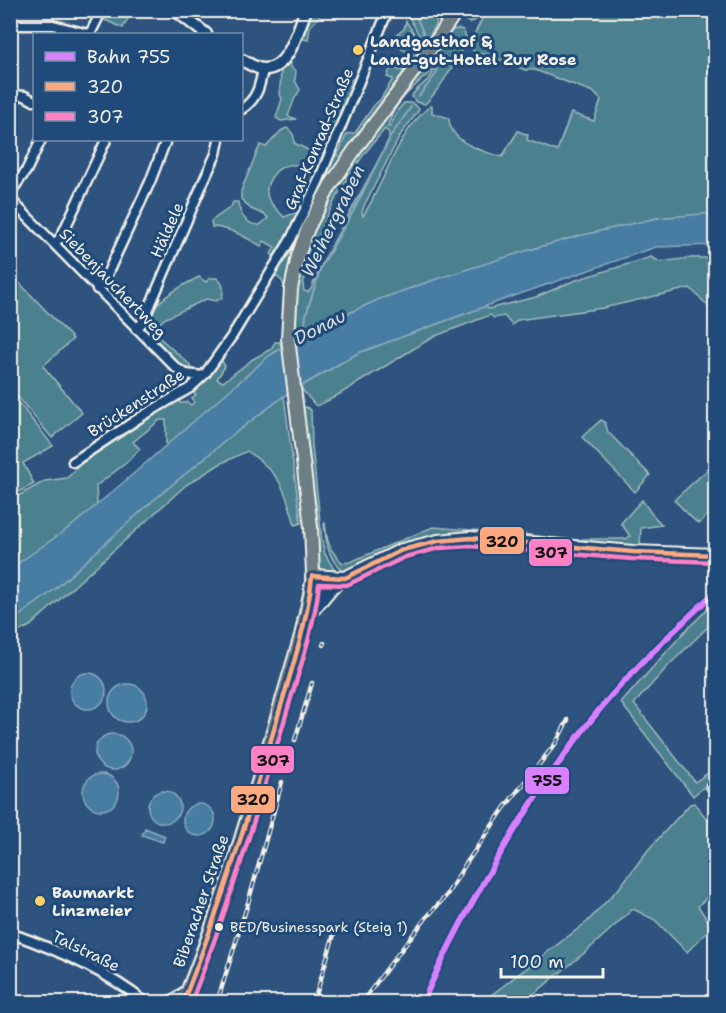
<svg xmlns="http://www.w3.org/2000/svg" width="726" height="1013" font-family="'Shantell Sans',sans-serif">
<style>
.green{fill:#4c818e;stroke:#a0b9bb;stroke-width:1.5;fill-rule:evenodd}
.water{fill:#467ba3;stroke:#8caabf;stroke-width:1.5}
.lines{fill:none;stroke-linecap:round;stroke-linejoin:round}
.stream{stroke:#8caabf;stroke-width:2}
.minor-casing{stroke:#f4f1e8;stroke-width:13}
.tertiary-casing{stroke:#f4f1e8;stroke-width:15}
.secondary-casing{stroke:#f4f1e8;stroke-width:16}
.primary-casing{stroke:#f4f1e8;stroke-width:16}
.minor{stroke:#1f4a7a;stroke-width:8}
.tertiary{stroke:#1f4a7a;stroke-width:10}
.secondary{stroke:#1f4a7a;stroke-width:12}
.primary{stroke:#6c7e84;stroke-width:12}
.rail-casing{stroke:#f4f1e8;stroke-width:4.5}
.rail{stroke:#1f4a7a;stroke-width:2;stroke-dasharray:7;stroke-linecap:butt}
.bus-1-casing{stroke:#1f4a7a;stroke-width:9}
.bus-2-casing{stroke:#1f4a7a;stroke-width:9}
.bus-1{stroke:#ffa980;stroke-width:4.5}
.bus-2{stroke:#ff80c5;stroke-width:4.5}
.rail-1-casing{stroke:#1f4a7a;stroke-width:10}
.rail-1{stroke:#d880ff;stroke-width:6}
.poi-dot{fill:#ffd166;stroke:#1f4a7a;stroke-width:2}
.bus-dot{fill:#f4f1e8;stroke:#1f4a7a;stroke-width:2}
.labels{text-anchor:middle;dominant-baseline:central;stroke-width:6;stroke-linejoin:round;paint-order:stroke}
.bus-label{font-size:14px;fill:#f4f1e8;stroke:#1f4a7a;text-anchor:start}
.poi-label{font-size:16px;font-weight:bold;fill:#f4f1e8;stroke:#1f4a7a;text-anchor:start}
.street-label{font-size:16px;fill:#f4f1e8;stroke:#1f4a7a}
.water-label{font-size:18px;font-style:italic;fill:#dadfde;stroke:#1f4a7a}
.line-badge{stroke:#1f4a7a;stroke-width:2}
.pale-badge-label{font-size:16px;text-anchor:middle;font-weight:bold;fill:#111}
</style>
<rect width="100%" height="100%" fill="#2e537f"/>
<filter id="ink" filterUnits="userSpaceOnUse"><feTurbulence type="fractalNoise" baseFrequency=".0167" numOctaves="2"/><feDisplacementMap in="SourceGraphic" scale="12" xChannelSelector="R" yChannelSelector="G"/><feConvolveMatrix kernelMatrix="1 2 1 2 8 2 1 2 1" color-interpolation-filters="sRGB"/></filter>
<g filter="url(#ink)">
<path class="green" d="M714,10L715,12V213L657,218L579,236L529,250L437,279L380,299L314,329L295,340C282,233 365,141 429,64L431,70L428,74C412,88 392,105 388,127H390L398,110L404,103C409,102 417,104 419,110L401,134L365,204L362,212L363,216C386,180 396,134 430,106H432V113L449,118C449,143 483,151 502,157L518,131L528,135L527,140L557,151L571,113L594,121L601,100L593,92L535,70H525L489,55L477,53L470,48V43L486,11ZM385,129L389,133V141L334,241L318,272L311,289L308,292L304,291L303,284C309,266 314,248 321,231C335,194 359,158 385,129Z
M107,11H132L123,28L102,19Z
M310,11H324L310,27L308,40L299,38Z
M407,11H433L437,16L436,25L424,44L409,17Z
M464,11V10L481,11L477,19L470,23L464,19Z
M406,21L422,46L348,150L316,202L283,331L284,286L282,281L275,275L297,236L334,155L337,156L347,134L355,133L375,104L380,100L393,79L387,77L391,67L403,71L413,55L387,41L404,29Z
M459,29L463,30L466,37C463,53 437,93 425,104L416,102L412,97L413,94C422,82 439,77 432,60L451,30Z
M288,63H291V67L296,71L295,80L300,90L295,98L288,116L296,119L281,121L276,118L282,99L280,94L281,68Z
M355,77L318,172C311,170 302,166 295,165C278,163 263,182 268,198C271,205 279,211 284,217L295,213L298,215L276,257L271,254L275,247L264,241L261,246C245,237 231,228 212,227L211,221L231,207L233,202H238C240,215 246,225 260,225L268,218L265,215L251,209L241,199V191L260,145L266,147L282,130L287,128C293,133 295,136 294,143L316,154L329,124L335,104L350,81Z
M651,257L660,262L691,258H715V325L709,318L714,312L690,288L603,308L518,320L512,325L504,316L494,318L490,315L433,337L333,398L317,406L314,404L300,387L358,353L486,306L488,309L536,297L576,280Z
M11,274L73,339L43,366L82,413L52,438L11,389Z
M199,277L206,282L210,278H217C224,284 224,289 222,298L216,301L206,299L164,319L158,325L157,331L161,339L189,364L191,368L186,370L150,338L145,327C147,323 148,317 150,313C158,299 184,284 199,277Z
M275,342H280L281,348L269,356L166,446V420H160L133,442L140,449L126,463L96,486L97,505L73,525L11,569V500L45,481L67,478L94,451L177,398L180,403H185L187,402L191,405L194,402L192,398L196,395L191,391L219,361H222L225,366L217,379L223,382L253,359L271,349Z
M11,393L53,446L23,463L34,484L11,496Z
M284,396L301,523L295,525C285,488 280,473 247,451L220,464L186,485L30,626L11,635V620L16,618L55,589L150,503L231,436Z
M306,407L311,410L312,445L322,541L325,554L335,571L334,573C321,573 321,571 317,559L301,408Z
M601,420L605,422L608,432L650,475L635,492L582,437Z
M715,463V506L700,523L696,522L674,500Z
M642,500L651,513L662,525L641,528L640,547L474,535L342,571C328,558 326,543 324,524L325,523C327,541 329,551 343,563L350,562L433,527L531,535L575,541L584,539H626L630,536L621,523Z
M715,602V620L669,665L634,704L695,782L715,768V778L693,796L621,703L685,631Z
M694,803L715,829L716,889L698,906L712,927L687,952L655,920L633,909L588,950L524,1002H482L587,922L620,887L648,850L690,804Z"/>
<path class="water" d="M715,213V245L656,247L508,298L358,353L284,396L231,436L150,503L55,589L16,618L11,620L10,569L73,525L125,481L269,356L314,329L380,299L437,279L529,250L579,236L657,218Z
M70 691a18 18 0 1 1 36 0a18 18 0 1 1-36 0Z
M109 703a19 19 0 1 1 38 0a19 19 0 1 1-38 0Z
M95 752a18 18 0 1 1 36 0a18 18 0 1 1-36 0Z
M83 792a18 18 0 1 1 36 0a18 18 0 1 1-36 0Z
M148 807a16 16 0 1 1 32 0a16 16 0 1 1-32 0Z
M183 820a16 16 0 1 1 32 0a16 16 0 1 1-32 0Z
M145,828L165,836L163,842L142,835Z"/>
<g class="lines">
<path class="stream" d="M417,10L418,21L428,44
M419,96L437,73L436,62L433,55
M304,337L306,315L321,267L354,210L390,137L411,107"/>
<g class="minor-casing">
<path id="minor" d="M10,25H53L88,34
M90,34L102,10
M10,95L25,96L34,101
M242,109C257,99 260,86 263,69
M10,193L26,171L41,140
M10,199L176,368L186,374L202,376
M54,244L61,237L106,140
M97,289L104,281L150,182L166,140
M136,329L143,322L205,178L216,154L219,140
M73,462L139,418L190,388L205,374L215,360L232,336L291,239L319,180L388,10
M711,786L716,782
M10,933C58,950 106,971 145,1002
M164,1002L173,1000L188,989"/>
</g>
<g class="tertiary-casing">
<path id="tertiary" d="M175,10L206,34
M437,10L449,22
M242,60C248,63 256,69 264,69C289,70 298,29 306,10"/>
</g>
<g class="secondary-casing">
<path id="secondary" d="M312,576L345,578
M306,618L332,587L345,578L402,550L438,541L470,538L633,552L716,555"/>
</g>
<g class="primary-casing">
<path id="primary" d="M183,1002C232,884 264,759 301,636L310,595L313,574L311,527L288,338L291,289L298,256L308,228L330,186L356,148L434,44L457,10"/>
</g>
<use href="#minor" class="minor"/>
<use href="#tertiary" class="tertiary"/>
<use href="#secondary" class="secondary"/>
<use href="#primary" class="primary"/>
<g class="rail-casing">
<path id="rail" d="M323,645L324,643
M295,740L312,683
M219,996L248,903L282,782
M314,1002L334,934
M362,1002L391,963L426,918L446,896L465,865L505,807L556,743L568,720"/>
</g>
<use href="#rail" class="rail"/>
<g class="bus-1-casing">
<path id="bus-1" d="M183,1002C219,912 247,819 275,726C289,677 307,627 312,576L345,578L402,550L438,541L470,538L633,552L716,555"/>
</g>
<g class="bus-2-casing">
<path id="bus-2" d="M191,1002C227,912 255,819 283,725C296,679 314,632 319,584L347,585L405,557L439,548L470,546L632,559L716,562"/>
</g>
<use href="#bus-1" class="bus-1"/>
<use href="#bus-2" class="bus-2"/>
<g class="rail-1-casing">
<path id="rail-1" d="M423,1002C448,944 478,890 511,836C538,792 567,749 600,709C635,667 676,629 716,591"/>
</g>
<use href="#rail-1" class="rail-1"/>
</g>
</g>
<g class="poi-dot">
<circle cx="358" cy="50" r="6"/>
<circle cx="40" cy="901" r="6"/>
</g>
<circle class="bus-dot" cx="219" cy="927" r="5"/>
<g class="labels">
<g class="bus-label">
<text x="230" y="927">BED/Businesspark (Steig 1)</text>
</g>
<g class="poi-label">
<text x="370" y="41">Landgasthof &amp;<tspan x="370" dy="18">Land-gut-Hotel Zur Rose</tspan></text>
<text x="52" y="892">Baumarkt<tspan x="52" dy="18">Linzmeier</tspan></text>
</g>
<g class="street-label">
<text transform="translate(319 139) rotate(-67)">Graf-Konrad-Straße</text>
<text transform="translate(167 230) rotate(-66)">Häldele</text>
<text transform="translate(113 283) rotate(46)">Siebenjauchertweg</text>
<text transform="translate(136 403) rotate(-33)">Brückenstraße</text>
<text transform="translate(201 901) rotate(-71)">Biberacher Straße</text>
<text transform="translate(86 951) rotate(26)">Talstraße</text>
</g>
<g class="water-label">
<text transform="translate(333 221) rotate(-64)">Weihergraben</text>
<text transform="translate(320 327) rotate(-27)">Donau</text>
</g>
</g>
<g class="line-badge">
<rect x="479" y="526" width="46" height="29" rx="6" fill="#ffa980"/>
<rect x="528" y="538" width="45" height="29" rx="6" fill="#ff80c5"/>
<rect x="250" y="745" width="45" height="29" rx="6" fill="#ff80c5"/>
<rect x="524" y="766" width="46" height="29" rx="6" fill="#d880ff"/>
<rect x="230" y="785" width="46" height="29" rx="6" fill="#ffa980"/>
</g>
<g class="pale-badge-label">
<text x="502" y="547">320</text>
<text x="551" y="558">307</text>
<text x="273" y="766">307</text>
<text x="547" y="786">755</text>
<text x="253" y="805">320</text>
</g>
<rect width="726" height="1013" fill="none" stroke="#1f4a7a" stroke-width="36"/>
<rect x="18" y="18" width="690" height="977" fill="none" stroke="#f4f1e8" stroke-width="2" filter="url(#ink)"/>
<rect x="33" y="33" width="210" height="108" fill="#1f4a7a" stroke="#748da6" stroke-width="1.5"/>
<rect x="45" y="52" width="30" height="9" fill="#d880ff" stroke="#748da6" stroke-width="1.5"/>
<text x="87" y="63" font-size="18" fill="#f4f1e8">Bahn 755</text>
<rect x="45" y="82" width="30" height="9" fill="#ffa980" stroke="#748da6" stroke-width="1.5"/>
<text x="87" y="93" font-size="18" fill="#f4f1e8">320</text>
<rect x="45" y="112" width="30" height="9" fill="#ff80c5" stroke="#748da6" stroke-width="1.5"/>
<text x="87" y="123" font-size="18" fill="#f4f1e8">307</text>
<path d="M501 968v9h102v-9" fill="none" stroke="#f4f1e8" stroke-width="3"/>
<text x="510" y="968" font-size="18" fill="#f4f1e8" stroke="#1f4a7a" stroke-width="4.5" paint-order="stroke">100 m</text>
</svg>
